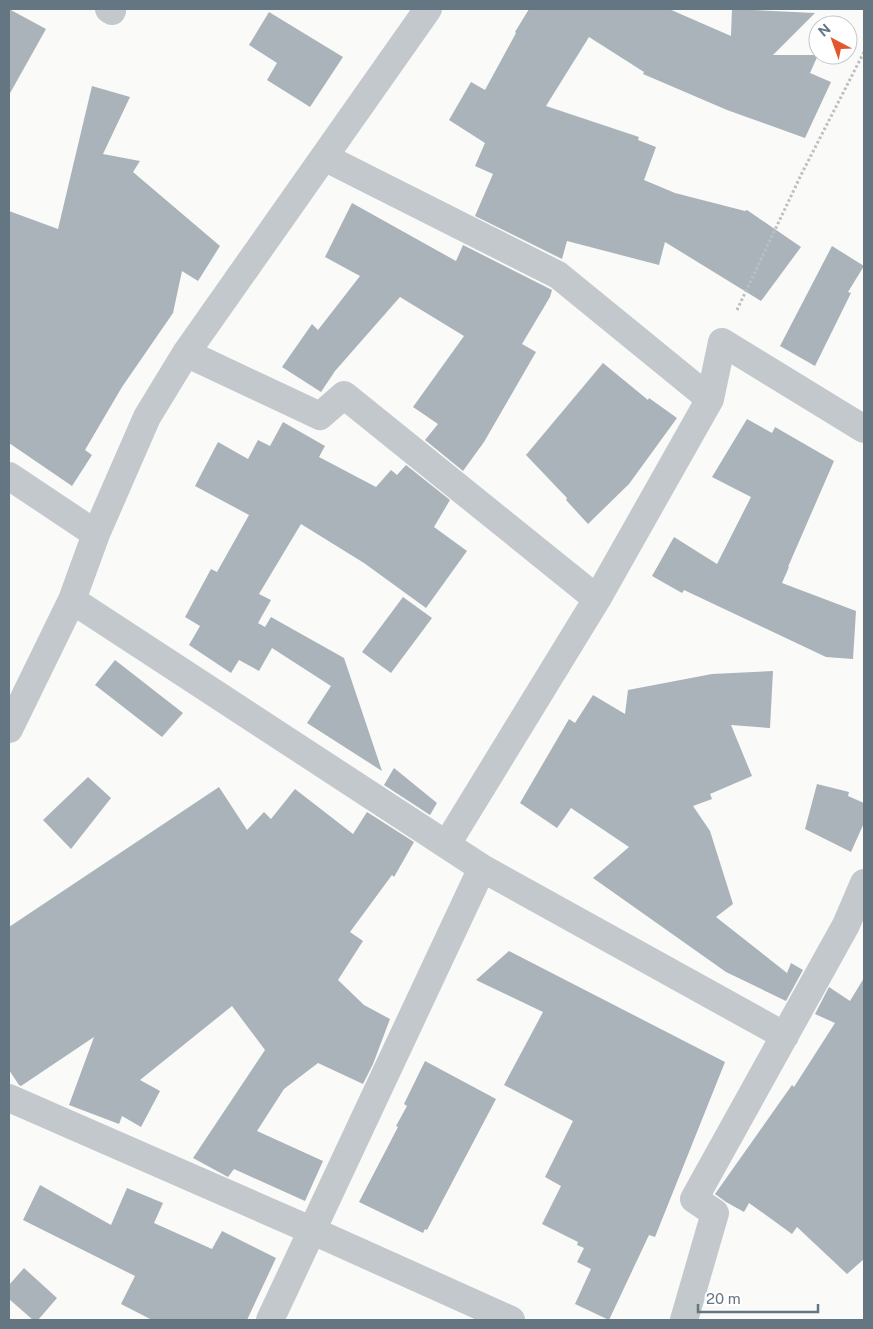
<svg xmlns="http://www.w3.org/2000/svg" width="873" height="1329" font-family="'Public Sans',sans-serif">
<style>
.building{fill:#aab3b9}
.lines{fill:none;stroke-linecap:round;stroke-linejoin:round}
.path{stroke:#bbbfc2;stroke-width:3;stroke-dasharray:2.5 2.5;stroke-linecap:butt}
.minor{stroke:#c3c8cc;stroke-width:28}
</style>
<rect width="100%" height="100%" fill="#fafaf8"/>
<path class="building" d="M9,9L46,29L9,95Z
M529,9H669L731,36L732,9L815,13L773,55H818L810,73L831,82L805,138L727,110L643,74L644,72L589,37L546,106L639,137L638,140L656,147L644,180L675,193L745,211L747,210L801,247L761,301L665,242L659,265L567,241L562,259L475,216L493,174L475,166L485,143L449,120L471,82L485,90L516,33L515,32Z
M269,12L343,57L310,107L267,80L277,63L249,45Z
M92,86L130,97L103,154L140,161L133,172L220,246L198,281L182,271L173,313L122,387L85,450L92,455L72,486L9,443V211L58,229Z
M352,203L456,261L463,245L552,290L550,297L522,344L536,352L484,442L463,471L425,440L438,424L413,407L464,336L400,297L335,371L321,392L282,367L312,324L318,330L360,276L325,257Z
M832,246L864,266L848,292L851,293L815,366L780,346Z
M603,363L648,400L649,398L677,418L629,484L588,524L566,500L567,498L526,455Z
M747,419L772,433L775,427L834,461L788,567H789L782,583L856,611L853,659L826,657L684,590L682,593L652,576L674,537L717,564L751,497L712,477Z
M283,422L325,446L319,457L376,487L391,470L397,475L406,465L450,500L434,527L467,551L426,608L364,563L301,524L259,594L271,600L258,623L265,627L271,617L344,658L382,771L307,723L331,686L272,648L259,671L239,660L231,673L189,645L200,626L185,617L211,569L217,572L249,515L195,486L218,442L248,459L258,440L270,446Z
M403,597L432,618L391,673L362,652Z
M115,660L183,713L162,737L95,685Z
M773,671L770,728L731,725L752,776L710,794L712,799L693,806L710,831L733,904L716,917L787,973L791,963L803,970L786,1001L726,972L593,878L629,847L571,808L557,828L520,803L569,719L575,723L593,695L625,714L628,690L712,674Z
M394,768L437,803L430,815L384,785Z
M88,777L111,798L71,849L43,820Z
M817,784L849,792L848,796L864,803V823L851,852L805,829Z
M219,787L247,830L264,812L271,819L295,789L353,834L367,812L414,842L394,877L392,875L350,932L363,941L338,980L364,1005L390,1019L373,1064L363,1084L318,1063L284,1089L257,1131L323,1161L305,1201L234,1169L228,1177L193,1158L265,1050L232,1006L140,1080L160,1091L141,1127L122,1116L119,1124L69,1105L94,1037L21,1086L19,1085L9,1070V927Z
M509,951L725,1062L655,1237L649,1235L609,1320L575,1304L591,1269L577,1262L584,1248L577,1245L578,1242L542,1224L561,1186L545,1177L573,1121L504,1085L543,1012L476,980Z
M864,978V1259L847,1274L797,1227L792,1234L749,1203L744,1212L726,1202L715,1194L792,1085L794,1087L835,1023L815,1014L829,987L850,1001Z
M425,1061L496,1099L427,1230L425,1229L423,1233L359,1202L398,1127L396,1126L407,1106L404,1104Z
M40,1185L111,1225L127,1188L163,1203L154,1223L212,1249L222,1231L276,1258L247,1320H152L121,1304L135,1276L23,1220Z
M24,1268L57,1298L38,1320H33L9,1299V1285Z"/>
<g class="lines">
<path class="path" d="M737,310L801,175L864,52"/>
<path class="minor" d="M109,9L112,11
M324,157L558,275L710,399
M186,353L320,416L344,395L597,599
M9,476L96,534
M72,600L482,868L785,1036
M9,729L72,600L96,534L147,417L186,353L428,9
M447,844L597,599L710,399L722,342L864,429
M9,1098L313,1231L511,1320
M270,1320L482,868
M684,1320L715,1213L694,1199L846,925L864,883"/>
</g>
<rect width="873" height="1329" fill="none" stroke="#657683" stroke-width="20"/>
<g transform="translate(833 40) rotate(319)"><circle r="24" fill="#ffffff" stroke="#c1c8cd"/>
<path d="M0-4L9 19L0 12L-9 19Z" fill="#e4572e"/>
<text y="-8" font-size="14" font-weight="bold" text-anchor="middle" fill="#657683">N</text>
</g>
<path d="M698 1304v8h120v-8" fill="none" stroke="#657683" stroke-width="2.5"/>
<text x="706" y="1304" font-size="15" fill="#657683" stroke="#ffffff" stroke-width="4" paint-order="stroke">20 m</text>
</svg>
